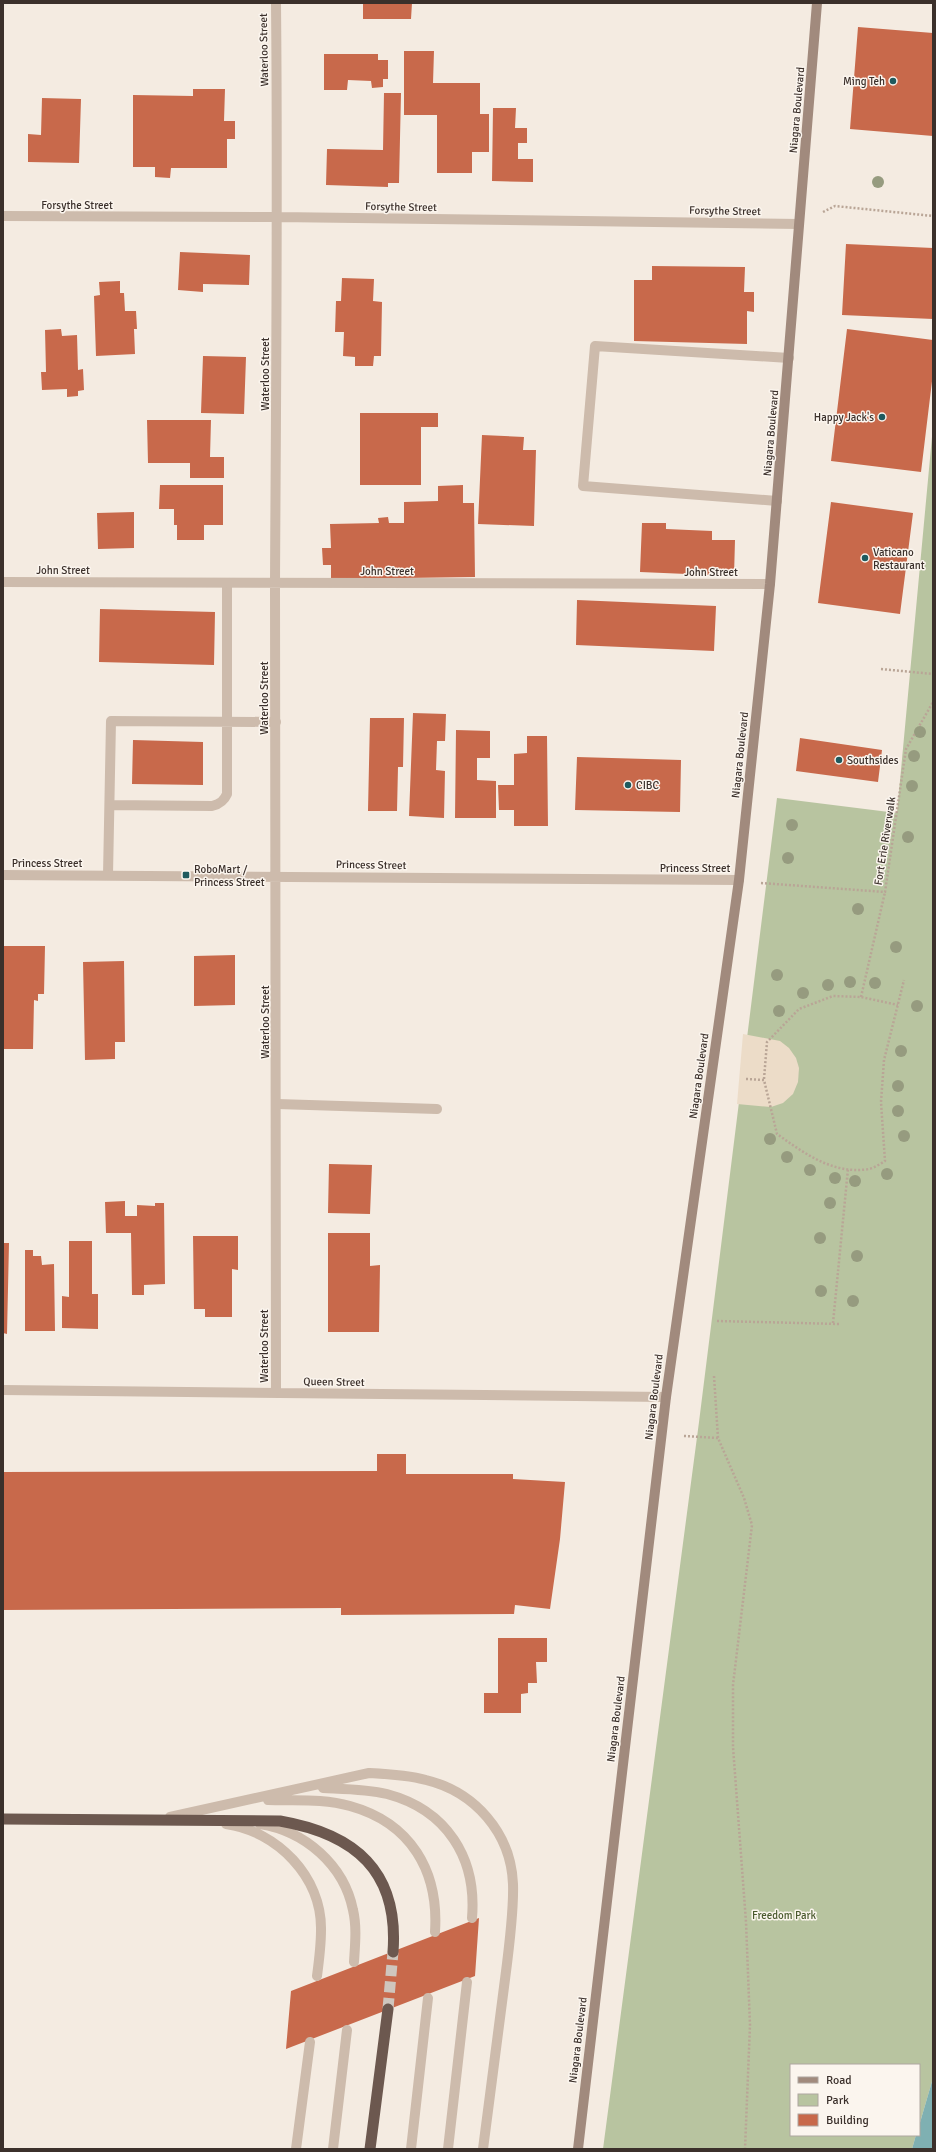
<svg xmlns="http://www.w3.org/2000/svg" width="936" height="2152" font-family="Signika,sans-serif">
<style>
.green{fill:#b8c4a0}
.plaza{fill:#ecdcc8}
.water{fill:#7fb0b2}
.building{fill:#c8694b}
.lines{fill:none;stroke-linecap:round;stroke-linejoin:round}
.trunk-tunnel{stroke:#cfc6bd;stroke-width:11;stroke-dasharray:11 5.5;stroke-linecap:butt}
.path{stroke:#b9a596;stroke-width:2.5;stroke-dasharray:2 2;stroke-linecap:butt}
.service{stroke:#cdbbac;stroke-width:10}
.minor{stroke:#cdbbac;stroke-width:10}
.secondary{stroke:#a18a7d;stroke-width:10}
.trunk{stroke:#6c584f;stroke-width:11}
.tree{fill:#969b7f}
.poi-dot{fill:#1f5a5e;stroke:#fbf5ee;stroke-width:1.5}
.labels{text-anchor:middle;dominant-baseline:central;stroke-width:3;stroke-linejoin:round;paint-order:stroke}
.street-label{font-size:11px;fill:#3b302b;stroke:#fbf5ee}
.poi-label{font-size:11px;fill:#3b302b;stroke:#fbf5ee;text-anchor:start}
.park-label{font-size:11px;fill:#4a5a2e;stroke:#fbf5ee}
</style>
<rect width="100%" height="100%" fill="#f4ebe1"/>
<path class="green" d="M933,426V2078L919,2126V2065H791V2135H916L912,2149H603L699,1422L777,798L897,813Z"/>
<path class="plaza" d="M743,1034L780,1041L789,1048L796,1058L799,1068L798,1082L793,1094L783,1103L771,1107L737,1104Z"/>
<path class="water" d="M933,2078V2149H912L916,2135H919V2126Z"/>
<path class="building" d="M363,3H412L411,19H363Z
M858,27L933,33V136L850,129Z
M404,51H434L433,83H480V114H489V152H472V173H437V115H404Z
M324,54H378V60H388V79H383V87L372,88L371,81L348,80L347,90H324Z
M193,89H225L224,121H235V139H227V168H171L170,178L155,177V167H133V95L193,96Z
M384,93H401L399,183H388V187L326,185L327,149L383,150Z
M42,98L81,99L79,163L28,162V134L41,135Z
M493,108H516L515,128H527V143H518V159H533V182L492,181Z
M846,244L933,248V319L842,315Z
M180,252L250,255L249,285L203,284V292L178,290Z
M652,266L745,267L744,292H754V312L747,311V344L634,341V280H652Z
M342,278L374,279L373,301L382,302L381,356H374L373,366H355V357L343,356L344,332H335L336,301H341Z
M120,281V293H124L125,311H136L137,329H134L135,354L96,356L94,296L100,295L99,282Z
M61,329L62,336L77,335L78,370L83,369L84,390L78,391V396L67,397V389L42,390L41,372H46L45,330Z
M847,329L933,340V373L921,472L831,461Z
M203,356L246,357L244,414L201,413Z
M360,413H438V427H421V485H360Z
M147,420H211L210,457H224V478H190V463H148Z
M482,435L524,437L523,450H536L534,526L478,524Z
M160,485H223V525H204V540H177V525H174V509H159Z
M463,485V503H474L475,577L331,579V565H323L322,548H331L330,524L379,523L378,518L388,517L389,523H404V502L438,501V486Z
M831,502L913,513L900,614L818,603Z
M134,512V548L98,549L97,513Z
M642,523H666V529L712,531V540H735L734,576L640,572Z
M577,600L716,606L714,651L576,645Z
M100,609L215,612L214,665L99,662Z
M413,713L446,714L445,741H437L436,770L445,771L444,818L409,816Z
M370,718H404L403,767H398L397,811H368Z
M456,730L490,731V758H477V780L496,781V818H455Z
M527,736H547L548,826H514V810H499L498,785H514V754L527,753Z
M800,738L882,750L878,782L796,771Z
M133,740L203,742V785L132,784Z
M577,757L681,760L680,812L575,810Z
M3,946H45L44,994H38V1001L34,1000L33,1049H3Z
M235,955V1005L194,1006V956Z
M124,961L125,1042H115V1059L85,1060L83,962Z
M329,1164L372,1165L370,1214L328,1213Z
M125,1201V1216H137V1205L155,1206V1203H164L165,1284L144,1285V1295H132L131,1233H106L105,1202Z
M328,1233H370V1266L380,1265L379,1332H328Z
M193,1236H238V1270L232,1269V1317H205V1309H194Z
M69,1241H92V1294H98V1329L62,1328V1296L69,1297Z
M3,1243H9L7,1334L3,1333Z
M25,1250H33V1256H41L42,1265L54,1264L55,1331H25Z
M377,1454H406V1474H513V1479L565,1482L560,1539L550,1609L515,1605L514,1614L341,1615V1608L3,1610V1472L377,1471Z
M498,1638H547V1662H536L537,1683H528V1693L521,1694V1713H484V1693H498Z
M479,1918L475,1976L286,2049L291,1991Z"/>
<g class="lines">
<path class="trunk-tunnel" d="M388,2009L393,1952"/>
<path class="path" d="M823,212L835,206L933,216
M881,669L933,674
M761,883L885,892L906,749L933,702
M861,997L885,892
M746,1079L764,1080L777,1134C804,1153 833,1175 869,1169C874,1168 880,1164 885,1161L881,1102L884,1060L904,980
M764,1079L767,1042L799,1009L833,996L861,997L898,1005
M717,1321L840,1324
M833,1323L848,1169
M714,1376L718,1438L744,1498L752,1525L733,1685V1747L746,1922L750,2025L745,2149
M684,1436L718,1438"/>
<path class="service" d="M777,501L583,486L595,346L789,358
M110,805L212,806C220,804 224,801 227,794V583
M108,875L111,721L276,722
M277,1104L437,1109
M323,1788C345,1789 367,1789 387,1794C447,1810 477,1858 472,1918
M268,1800C295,1801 323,1798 350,1806C411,1823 439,1871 435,1932
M170,1817L369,1773C388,1774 408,1775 426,1780C475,1792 511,1833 513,1884C514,1914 508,1956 504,1987C497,2041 490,2095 483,2149
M226,1824C277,1831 322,1877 321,1930C321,1946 319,1961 317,1976
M260,1824C305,1831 344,1865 353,1910C357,1927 355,1945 354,1962
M296,2149L310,2042
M333,2149L347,2030
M411,2149L428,1998
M448,2149L467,1982"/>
<path class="minor" d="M276,3C278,196 276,390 275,583C275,853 276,1123 276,1393
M3,216L278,217L799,224
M3,582L770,584
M3,875L739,880
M3,1390L666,1397"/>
<path class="secondary" d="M578,2149L666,1397L739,880L770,584L817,3"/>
<path class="trunk" d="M3,1819L280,1821C355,1834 399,1871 393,1952
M370,2149L388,2009"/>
</g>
<g class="tree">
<circle cx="878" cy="182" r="6"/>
<circle cx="920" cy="732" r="6"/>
<circle cx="914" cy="756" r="6"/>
<circle cx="912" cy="786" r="6"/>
<circle cx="792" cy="825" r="6"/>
<circle cx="908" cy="837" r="6"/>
<circle cx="788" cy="858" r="6"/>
<circle cx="858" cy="909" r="6"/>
<circle cx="896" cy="947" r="6"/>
<circle cx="777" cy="975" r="6"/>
<circle cx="850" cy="982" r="6"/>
<circle cx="875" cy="983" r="6"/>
<circle cx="828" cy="985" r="6"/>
<circle cx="803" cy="993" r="6"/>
<circle cx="917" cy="1006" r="6"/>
<circle cx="779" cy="1011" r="6"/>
<circle cx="901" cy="1051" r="6"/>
<circle cx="898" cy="1086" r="6"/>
<circle cx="898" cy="1111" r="6"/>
<circle cx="904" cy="1136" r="6"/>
<circle cx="770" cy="1139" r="6"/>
<circle cx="787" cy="1157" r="6"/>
<circle cx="810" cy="1170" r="6"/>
<circle cx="887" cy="1174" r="6"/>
<circle cx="835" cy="1178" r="6"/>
<circle cx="855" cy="1181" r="6"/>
<circle cx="830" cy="1203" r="6"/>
<circle cx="820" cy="1238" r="6"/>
<circle cx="857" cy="1256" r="6"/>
<circle cx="821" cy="1291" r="6"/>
<circle cx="853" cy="1301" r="6"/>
</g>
<g class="poi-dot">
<circle cx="893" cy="81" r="4"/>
<circle cx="882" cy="417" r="4"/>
<circle cx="865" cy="558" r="4"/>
<circle cx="839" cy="760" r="4"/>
<circle cx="628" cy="785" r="4"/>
<rect x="182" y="871" width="8" height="8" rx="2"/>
</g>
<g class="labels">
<g class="street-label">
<text transform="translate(264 50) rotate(-91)">Waterloo Street</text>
<text transform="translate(797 110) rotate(-85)">Niagara Boulevard</text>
<text x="77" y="205">Forsythe Street</text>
<text transform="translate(401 207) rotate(1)">Forsythe Street</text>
<text transform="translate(725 211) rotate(1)">Forsythe Street</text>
<text transform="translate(265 374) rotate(-90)">Waterloo Street</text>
<text transform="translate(771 433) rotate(-85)">Niagara Boulevard</text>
<text x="63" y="570">John Street</text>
<text x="387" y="571">John Street</text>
<text x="711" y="572">John Street</text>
<text transform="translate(264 698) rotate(-90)">Waterloo Street</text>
<text transform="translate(740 755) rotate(-84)">Niagara Boulevard</text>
<text transform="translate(885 841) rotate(-81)">Fort Erie Riverwalk</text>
<text x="47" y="863">Princess Street</text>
<text transform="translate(371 865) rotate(1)">Princess Street</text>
<text x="695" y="868">Princess Street</text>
<text transform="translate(265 1022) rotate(-90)">Waterloo Street</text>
<text transform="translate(699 1076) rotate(-82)">Niagara Boulevard</text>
<text transform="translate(264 1346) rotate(-90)">Waterloo Street</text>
<text transform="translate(334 1382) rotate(1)">Queen Street</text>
<text transform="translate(654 1397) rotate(-83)">Niagara Boulevard</text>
<text transform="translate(616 1719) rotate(-83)">Niagara Boulevard</text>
<text transform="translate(578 2040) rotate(-83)">Niagara Boulevard</text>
</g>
<g class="poi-label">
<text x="885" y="81" text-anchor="end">Ming Teh</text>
<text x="874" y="417" text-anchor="end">Happy Jack's</text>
<text x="873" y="552">Vaticano<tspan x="873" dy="13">Restaurant</tspan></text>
<text x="847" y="760">Southsides</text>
<text x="636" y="785">CIBC</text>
<text x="194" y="869">RoboMart /<tspan x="194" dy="13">Princess Street</tspan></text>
</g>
<g class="park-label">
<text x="784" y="1915">Freedom Park</text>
</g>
</g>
<rect width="936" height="2152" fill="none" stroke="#3b302b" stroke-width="8"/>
<rect x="790" y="2064" width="130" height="72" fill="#fbf5ee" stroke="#aea6a0"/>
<rect x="798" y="2077" width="20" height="6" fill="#a18a7d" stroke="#aea6a0"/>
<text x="826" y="2084" font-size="12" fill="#3b302b">Road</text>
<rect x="798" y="2094" width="20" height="12" fill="#b8c4a0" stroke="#aea6a0"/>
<text x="826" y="2104" font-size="12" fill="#3b302b">Park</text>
<rect x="798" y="2114" width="20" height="12" fill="#c8694b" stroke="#aea6a0"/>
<text x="826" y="2124" font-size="12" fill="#3b302b">Building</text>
</svg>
